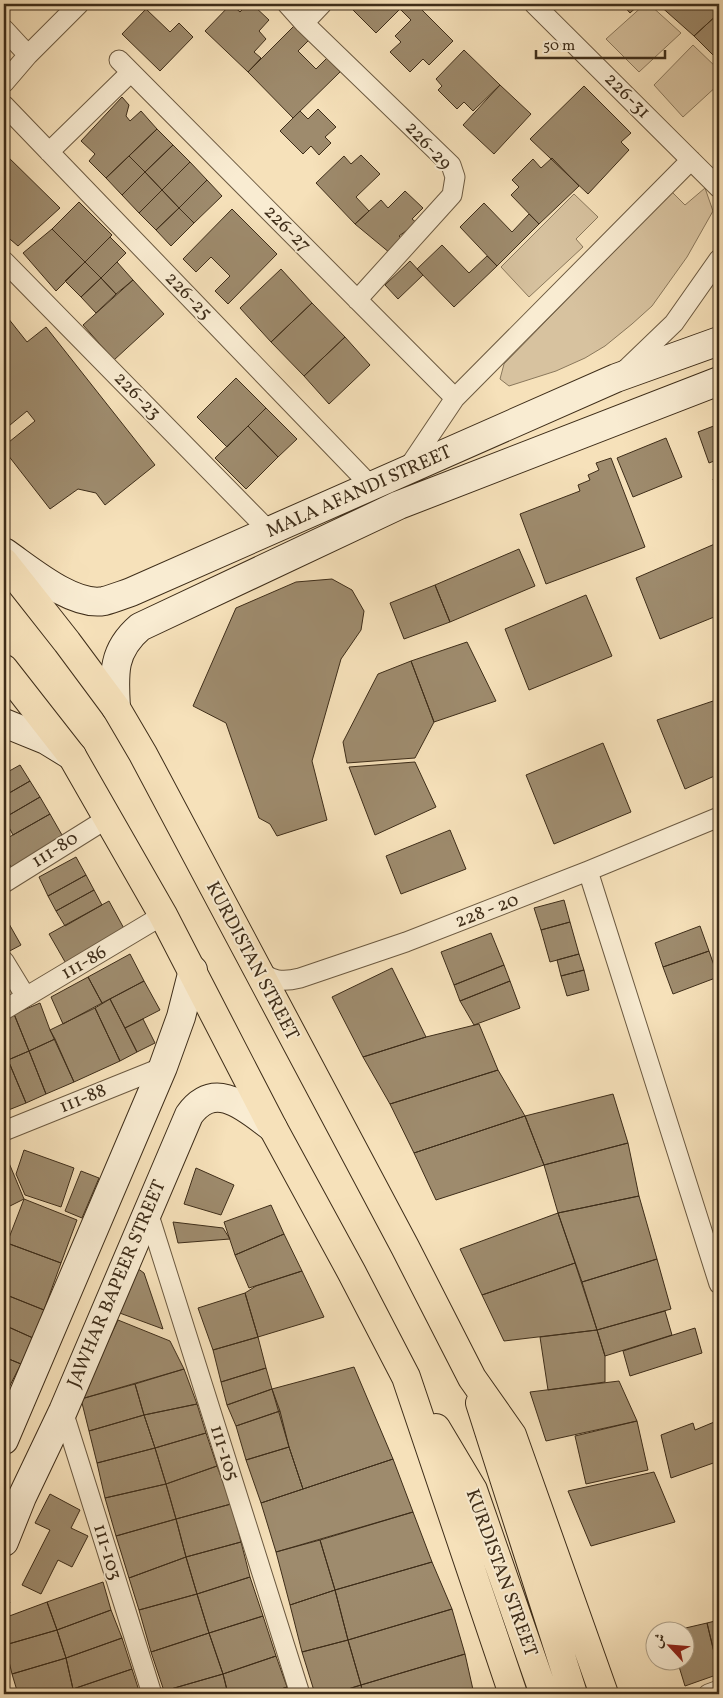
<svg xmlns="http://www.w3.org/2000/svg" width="723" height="1698" font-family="Vollkorn,Amiri,serif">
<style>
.green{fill:#d7c29f;stroke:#8a785c}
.building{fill:#9e8b6d;stroke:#3e2d19}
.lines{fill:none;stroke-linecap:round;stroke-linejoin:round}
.street-casing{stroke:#6c5a41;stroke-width:21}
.secondary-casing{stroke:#3e2d19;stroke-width:30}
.highway-casing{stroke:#3e2d19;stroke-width:30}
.street{stroke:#f9ecd2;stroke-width:19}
.secondary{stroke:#f9ecd2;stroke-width:28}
.highway{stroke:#f6e1ba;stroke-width:28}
.labels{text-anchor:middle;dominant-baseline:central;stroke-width:4;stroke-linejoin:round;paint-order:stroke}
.street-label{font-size:19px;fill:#3e2d19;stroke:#f9ecd2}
</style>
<rect width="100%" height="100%" fill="#f6e1ba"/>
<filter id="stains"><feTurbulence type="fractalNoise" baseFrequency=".004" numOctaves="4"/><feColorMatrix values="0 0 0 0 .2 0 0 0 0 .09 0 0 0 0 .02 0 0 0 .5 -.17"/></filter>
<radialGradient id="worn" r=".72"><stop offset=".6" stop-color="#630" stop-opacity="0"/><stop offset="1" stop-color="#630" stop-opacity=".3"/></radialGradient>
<path class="green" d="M645,4H649L681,33L639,72L606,39Z
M693,45L719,70V84L683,117L654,85Z
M705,188L713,211L687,257L652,306L632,324L605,346L585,358L556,371L509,386L500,379L504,364L672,192L685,205Z
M574,194L598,217L576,239L583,247L529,297L501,267Z"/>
<path class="building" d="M231,4L240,12L248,4H252L269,20L259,31L266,39L254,52L261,58L248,72L205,31Z
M347,4H405L376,33Z
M405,4H416L453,41L429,65L423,59L410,72L390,52L401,42L395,36L411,20L400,9Z
M622,4H640L630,13Z
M658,4H719V13L694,36Z
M146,9L170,32L179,23L193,37L160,71L122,34Z
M719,13V61L694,36Z
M295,25L309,40L298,51L316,69L327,58L340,72L293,118L248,72Z
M464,50L500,85L473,111L464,102L457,109L438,90L442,86L436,79Z
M500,85L531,114L494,154L463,125Z
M584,86L631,133L621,142L629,150L588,194L530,139Z
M122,97L129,105L126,116L130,121L141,111L157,129L106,178L89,161L95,154L81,141Z
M318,109L336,127L325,137L331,143L319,155L311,146L303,154L280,131L300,111L308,119Z
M157,129L173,145L145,172L129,156Z
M173,145L190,162L162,190L145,172Z
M4,153L60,208L18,246L4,234Z
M361,155L380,174L356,197L369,211L355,224L316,183L344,156L351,164Z
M129,156L145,172L122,195L106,178Z
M552,158L579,186L539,224L511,195L519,187L512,180L533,159L541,168Z
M190,162L207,180L179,208L162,190Z
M145,172L162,190L139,213L122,195Z
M207,180L222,196L194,223L179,208Z
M162,190L179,208L156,230L139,213Z
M405,191L423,208L412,219L417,223L399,236L404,241L390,253L355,224L381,200L388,208Z
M79,202L112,235L85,262L52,229Z
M484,203L512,232L529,214L539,224L497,266L460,227Z
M179,208L194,223L171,246L156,230Z
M232,209L277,254L228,304L215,291L230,276L211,257L196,272L183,259Z
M52,229L85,262L56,291L23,253Z
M110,237L126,253L101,278L85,262Z
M442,245L469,273L487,256L497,266L454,307L417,269Z
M410,261L423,275L398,299L385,285Z
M85,262L101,278L81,297L65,281Z
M117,262L133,280L116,294L101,278Z
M281,269L312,303L271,342L240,308Z
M101,278L116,294L96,313L81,297Z
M133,280L164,314L114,360L83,325Z
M312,303L345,337L304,376L271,342Z
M4,313L27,342L46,327L155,465L105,505L96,493L78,489L50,509L4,450V446L35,421L27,411L4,430Z
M345,337L370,365L329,404L304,376Z
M236,378L266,408L227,447L197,417Z
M266,408L297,439L278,457L248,426Z
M719,424V459L709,463L698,432Z
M248,426L278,457L246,489L215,458Z
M666,438L682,477L633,497L617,458Z
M611,458L645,547L546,584L520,514L580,491L578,485L590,480L588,475L599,470L596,463Z
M719,476V496L713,479Z
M717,543L719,549V615L660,639L636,578Z
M519,549L535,586L450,622L435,585Z
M332,579L352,590L364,611L361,630L341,659L312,761L327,820L277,836L270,824L259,818L226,723L193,706L236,608L296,582Z
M435,585L450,622L404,639L390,603Z
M586,595L612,656L529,690L505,629Z
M467,642L496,701L434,722L411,661Z
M411,661L434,722L415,758L347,763L343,742L378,674Z
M719,699V774L685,789L657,720Z
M603,743L631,812L554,844L526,775Z
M415,762L436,807L375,835L349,767Z
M20,765L30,781L4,796V774Z
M30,781L40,797L4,818V796Z
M40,797L50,814L13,835L4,818Z
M50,814L66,842L14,872L4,855V840Z
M450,830L466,869L401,894L386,856Z
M76,857L86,875L48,896L39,877Z
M86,875L94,890L56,911L48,896Z
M94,890L102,905L65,926L56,911Z
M564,900L570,922L541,930L534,908Z
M109,901L127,934L68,967L49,934Z
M4,915L21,945L4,954Z
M570,922L579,954L550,962L541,930Z
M700,926L709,951L663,967L655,943Z
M491,933L504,965L454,985L441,952Z
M709,951L718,977L673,994L663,967Z
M130,954L144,981L102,1003L88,977Z
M579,954L584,970L561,976L557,960Z
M504,965L510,981L460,1001L454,985Z
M392,968L426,1037L363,1057L332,997Z
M584,970L589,990L567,996L561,976Z
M88,977L102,1003L63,1024L51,997Z
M144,981L160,1010L125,1028L110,999Z
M510,981L520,1008L474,1025L460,1001Z
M110,999L137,1052L120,1061L95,1008Z
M40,1003L50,1030L55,1039L29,1051L14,1014Z
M95,1008L120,1061L74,1082L50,1030Z
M14,1014L29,1051L8,1060L4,1048V1019Z
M143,1019L155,1043L137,1052L125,1028Z
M479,1024L498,1070L390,1104L363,1057L426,1037Z
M55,1039L74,1082L46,1094L29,1051Z
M29,1051L46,1094L26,1103L8,1060Z
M8,1060L26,1103L6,1111L4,1104V1062Z
M498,1070L525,1116L414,1153L390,1104Z
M613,1094L628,1143L544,1165L525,1116Z
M525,1116L544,1165L436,1200L414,1153Z
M628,1143L639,1196L558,1213L544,1165Z
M24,1150L74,1168L61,1207L25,1195L16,1174Z
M4,1151L24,1199L4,1209Z
M196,1168L234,1185L221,1215L184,1204Z
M81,1171L99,1178L82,1218L65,1211Z
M639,1196L657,1259L582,1282L558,1213Z
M24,1199L77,1220L61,1263L7,1243Z
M271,1205L284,1234L235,1255L224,1222Z
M558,1213L575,1263L482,1295L460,1249Z
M173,1222L223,1228L230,1239L178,1243Z
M284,1234L302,1271L249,1288L235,1255Z
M7,1243L61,1263L44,1310L4,1294V1252Z
M657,1259L671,1309L597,1330L582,1282Z
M575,1263L597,1330L504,1341L482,1295Z
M137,1268L144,1273L163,1329L117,1312Z
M302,1271L324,1317L258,1337L245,1293L256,1286Z
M245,1293L258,1337L213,1350L198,1308Z
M4,1294L44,1310L33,1338L4,1325Z
M665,1311L672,1335L605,1356L597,1330Z
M118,1320L170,1341L184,1369L81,1399Z
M4,1325L33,1338L21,1364L4,1357Z
M695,1328L702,1353L630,1376L623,1351Z
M597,1330L605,1356V1382L548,1390L540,1337Z
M258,1337L266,1368L221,1382L213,1350Z
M4,1357L21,1364L4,1397Z
M354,1367L393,1459L303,1489L289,1447L272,1389Z
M266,1368L272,1389L227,1405L221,1382Z
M184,1369L197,1404L144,1415L135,1384Z
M619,1381L637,1421L546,1441L530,1392Z
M135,1384L144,1415L89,1431L81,1399Z
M272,1389L280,1411L236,1426L227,1405Z
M197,1404L206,1433L155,1448L144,1415Z
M280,1411L289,1447L246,1460L236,1426Z
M144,1415L155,1448L97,1463L89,1431Z
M719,1420V1461L671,1478L661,1435L693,1423L695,1430Z
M637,1421L648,1470L586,1484L575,1436Z
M206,1433L217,1466L166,1484L155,1448Z
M289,1447L303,1489L261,1503L246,1460Z
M155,1448L166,1484L105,1498L97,1463Z
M393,1459L413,1512L276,1552L261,1503Z
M217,1466L231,1504L176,1519L166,1484Z
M654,1472L675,1522L591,1546L568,1491Z
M166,1484L176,1519L116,1536L105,1498Z
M50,1494L80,1510L71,1528L88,1536L72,1567L58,1560L41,1594L22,1585L50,1530L35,1523Z
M231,1504L241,1542L186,1557L176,1519Z
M413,1512L432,1562L335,1590L320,1540Z
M176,1519L186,1557L129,1578L116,1536Z
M320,1540L335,1590L290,1605L276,1552Z
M241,1542L250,1577L197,1594L186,1557Z
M186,1557L197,1594L139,1610L129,1578Z
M432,1562L452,1609L348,1640L335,1590Z
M250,1577L263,1616L209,1633L197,1594Z
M103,1582L111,1610L57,1630L47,1602Z
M335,1590L348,1640L302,1652L290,1605Z
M197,1594L209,1633L151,1652L139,1610Z
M4,1598L10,1602L4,1611Z
M47,1602L57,1630L5,1645L4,1618Z
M452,1609L465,1654L361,1685L348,1640Z
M111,1610L122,1638L66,1658L57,1630Z
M263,1616L276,1656L223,1674L209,1633Z
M719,1620V1672L707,1623Z
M707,1623L719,1674L685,1686L677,1660H686V1630H677Z
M57,1630L66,1658L12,1674L5,1645Z
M209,1633L223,1674L164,1691L151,1652Z
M122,1638L132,1669L73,1689L66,1658Z
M348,1640L361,1685L332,1694H315L302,1652Z
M465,1654L474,1694H363L361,1685Z
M276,1656L287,1687L266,1694H228L223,1674Z
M66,1658L73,1689L58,1694H18L12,1674Z
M132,1669L140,1694H74L73,1689Z
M223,1674L228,1694H165L164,1691Z
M361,1685L363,1694H332Z
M287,1687L289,1694H266Z
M73,1689L74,1694H58Z"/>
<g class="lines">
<g class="street-casing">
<path id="street" d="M287,4L304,23L451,165L455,177L452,195L357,300
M534,4L719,188
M304,23L322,4
M4,29L28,55
M119,60L455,398
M4,83L28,55L79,4
M4,105L371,486
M49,152L131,72
M4,261L269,531
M623,372L674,323L719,259
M406,471L455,398L691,160
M588,871L719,1284
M4,883L108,818
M4,961L26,997
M257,968C270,982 284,982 300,978L406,942L588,871L719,817
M4,1010L163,915
M4,1131L163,1067
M148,1212L300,1694
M63,1411L152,1694
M708,1694L719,1690"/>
</g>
<g class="secondary-casing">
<path id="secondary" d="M4,552C29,569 73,607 104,601C113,599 122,595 131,592L616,378L719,341
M116,708C114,674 112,651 140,627L399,505L719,381
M4,723L46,740L72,756
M4,1440L163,1067L181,1017L193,970
M4,1542L22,1497L63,1411L189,1115C216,1078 247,1109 273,1128"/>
</g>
<g class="highway-casing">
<path id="highway" d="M4,562L67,642L116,708L143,754L405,1247L472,1378L512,1435L604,1694
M4,669L72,756L163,915L273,1128L352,1273L406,1377L513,1694
M480,1403L573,1694
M436,1428L473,1490L544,1694"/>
</g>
<use href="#street" class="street"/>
<use href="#secondary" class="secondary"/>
<use href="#highway" class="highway"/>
</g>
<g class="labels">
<g class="street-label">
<text transform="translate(627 96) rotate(45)">226-31</text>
<text transform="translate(428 146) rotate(47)">226-29</text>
<text transform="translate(287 229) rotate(45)">226-27</text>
<text transform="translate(188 296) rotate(46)">226-25</text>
<text transform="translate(137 396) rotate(46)">226-23</text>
<text transform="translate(359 492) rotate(-24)">MALA AFANDI STREET</text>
<text transform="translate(55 850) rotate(-32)">111-80</text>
<text transform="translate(487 911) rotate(-21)">228 - 20</text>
<text transform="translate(252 961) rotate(62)">KURDISTAN STREET</text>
<text transform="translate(84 963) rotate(-30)">111-86</text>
<text transform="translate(83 1099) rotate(-22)">111-88</text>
<text transform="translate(117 1284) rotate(-67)">JAWHAR BAPEER STREET</text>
<text transform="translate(224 1453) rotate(72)">111-105</text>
<text transform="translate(107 1552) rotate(73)">111-103</text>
<text transform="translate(501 1573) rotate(70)">KURDISTAN STREET</text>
</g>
</g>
<rect width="723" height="1698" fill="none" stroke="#f6e1ba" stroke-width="20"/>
<rect x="5" y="5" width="713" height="1688" fill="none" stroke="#3e2d19" stroke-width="2.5"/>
<rect x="10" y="10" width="703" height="1678" fill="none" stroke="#3e2d19"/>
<g transform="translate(670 1646) rotate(296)"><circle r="24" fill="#f9ecd2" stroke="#aea088"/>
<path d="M0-4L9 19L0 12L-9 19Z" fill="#8f2418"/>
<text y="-8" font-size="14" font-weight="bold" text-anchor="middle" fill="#3e2d19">ش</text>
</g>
<path d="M536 50v8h129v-8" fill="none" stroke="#3e2d19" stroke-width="2.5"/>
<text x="543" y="50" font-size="15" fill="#3e2d19" stroke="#f9ecd2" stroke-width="4" paint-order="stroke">50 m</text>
<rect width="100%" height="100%" filter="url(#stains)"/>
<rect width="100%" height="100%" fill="url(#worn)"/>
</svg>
